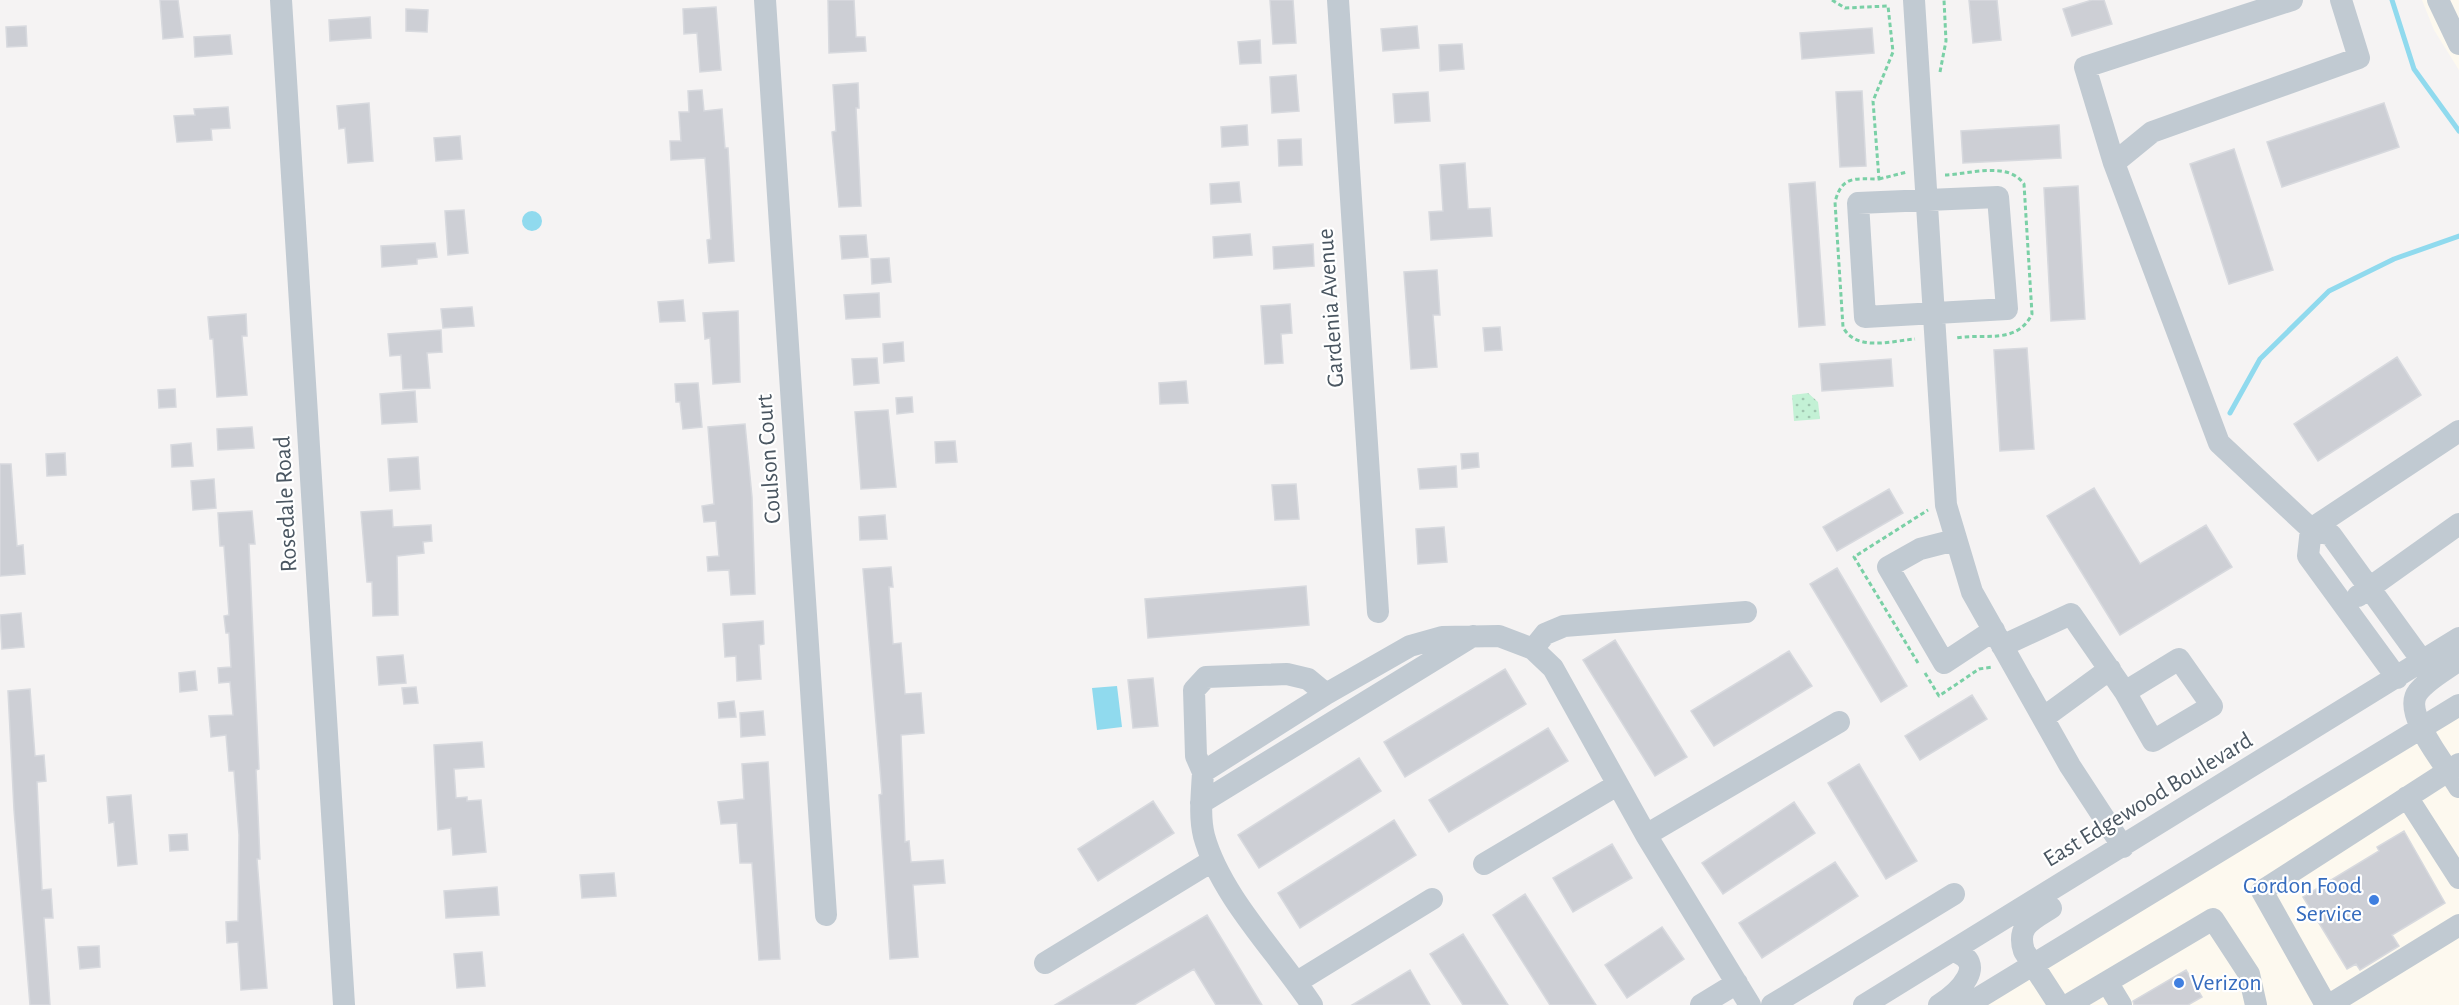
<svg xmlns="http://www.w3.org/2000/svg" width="2459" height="1005" font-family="'Alegreya Sans',sans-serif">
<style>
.commercial{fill:#fdf9ef}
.park{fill:url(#park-dots)}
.water{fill:#90daee}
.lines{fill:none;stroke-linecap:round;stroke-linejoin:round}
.stream{stroke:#90daee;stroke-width:5}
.building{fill:#cdcfd5;stroke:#d7d9de;stroke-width:1.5}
.path{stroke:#7ad0a6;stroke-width:3;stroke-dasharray:4.5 3;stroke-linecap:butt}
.minor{stroke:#c1cad2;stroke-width:22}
.shop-dot{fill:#3f7fe0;stroke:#fff;stroke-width:2}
.labels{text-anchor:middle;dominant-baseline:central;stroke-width:4.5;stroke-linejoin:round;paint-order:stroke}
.street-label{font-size:24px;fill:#4a5661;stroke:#fff}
.shop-label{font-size:24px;fill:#366cbe;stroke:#fff;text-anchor:end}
</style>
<defs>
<pattern id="park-dots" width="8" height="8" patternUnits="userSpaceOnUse" patternTransform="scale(1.5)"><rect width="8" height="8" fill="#c3f1d5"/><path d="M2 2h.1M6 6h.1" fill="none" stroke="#a0c6b0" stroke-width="1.8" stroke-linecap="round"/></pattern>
</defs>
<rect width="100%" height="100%" fill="#f5f3f3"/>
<path class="commercial" d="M2422,0H2459V70L2434,30Z
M2459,716V1005H1987Z"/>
<path class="park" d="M1808,393L1818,402L1820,419L1794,421L1792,395Z"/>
<path class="water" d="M522 221a10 10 0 1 1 20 0a10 10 0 1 1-20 0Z
M1117,686L1122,727L1097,730L1092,688Z"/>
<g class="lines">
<path class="stream" d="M2392,0L2414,69L2459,131
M2230,413L2260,359L2329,291L2394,259L2459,236"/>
</g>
<path class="building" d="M160,0H178L183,37L163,39Z
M828,0H854L856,37H865L866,51L829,53Z
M1270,0H1293L1296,43L1273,44Z
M1969,0H1997L2001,40L1973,43Z
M2092,0H2104L2112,24L2072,36L2063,9Z
M716,7L721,70L700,72L697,33L684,34L683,9Z
M406,9L428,10L427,32L406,31Z
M370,17L371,38L330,41L329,20Z
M26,26L27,46L7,47L6,27Z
M1417,26L1419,48L1383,51L1381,29Z
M1872,28L1874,53L1802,59L1800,33Z
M230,35L232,54L195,57L194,37Z
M1260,40L1261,63L1240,64L1238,42Z
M1462,44L1464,69L1440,71L1439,45Z
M1296,75L1299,111L1272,113L1270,77Z
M858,83L859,108H856L861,206L839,207L832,132L836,131L833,85Z
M702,90L704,111L722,109L725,148H728L734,261L709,263L707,240L711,239L705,158L671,160L670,141H681L679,112H689L688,91Z
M1862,91L1866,166L1840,167L1836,92Z
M1428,92L1430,121L1395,123L1393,94Z
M369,103L373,161L348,163L345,128L339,129L337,106Z
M2384,103L2399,147L2282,187L2267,142Z
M228,107L230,128L211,129L212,140L177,142L174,116L195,115L194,109Z
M1247,125L1248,145L1222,147L1221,127Z
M2059,125L2061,158L1963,163L1961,131Z
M460,136L462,159L436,161L434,138Z
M1301,139L1302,165L1279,166L1278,140Z
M2234,149L2273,270L2229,284L2190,164Z
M1465,163L1468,209L1490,208L1492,236L1431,240L1429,212L1443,211L1440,165Z
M1239,182L1241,202L1211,204L1210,184Z
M1815,182L1825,325L1799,327L1789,184Z
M2078,186L2085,319L2051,321L2044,188Z
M464,210L468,253L448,255L445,211Z
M1250,234L1252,255L1214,258L1213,237Z
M866,235L868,257L842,259L840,236Z
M435,243L437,257L417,259V264L382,267L381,246Z
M1313,244L1314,266L1274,269L1273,247Z
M889,258L891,282L872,284L871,259Z
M1437,270L1440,315H1433L1437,367L1411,369L1404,272Z
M879,293L880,317L846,319L844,295Z
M683,300L685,321L660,322L658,302Z
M1290,304L1292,333L1281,334L1283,363L1265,364L1261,306Z
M472,307L474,326L443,328L441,309Z
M738,311L740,382L713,384L710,338L705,339L703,313Z
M246,314L247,336H242L247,395L217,397L213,339H210L208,317Z
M1500,327L1502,350L1485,351L1483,328Z
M441,330L442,352L427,353L430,388L403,389L401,355L390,356L388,334Z
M903,342L904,361L884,363L883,344Z
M2027,348L2034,449L2000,451L1994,350Z
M2397,357L2421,395L2318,461L2294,424Z
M877,358L879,383L854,385L852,359Z
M1891,359L1893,386L1822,391L1820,364Z
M1186,381L1188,403L1160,404L1159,383Z
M698,383L702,427L683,429L680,402H676L675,384Z
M175,389L176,407L159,408L158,390Z
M415,391L417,422L382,424L380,394Z
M912,397L913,412L897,414L896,398Z
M888,410L896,487L861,489L855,412Z
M745,424L752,497L755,594L731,595L729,570L708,571L707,557L719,556L716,521L704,522L702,506L714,504L708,427Z
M252,427L254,448L218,450L217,429Z
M955,441L957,462L936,463L935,442Z
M191,443L193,466L172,467L171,445Z
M65,453L66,475L47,476L46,454Z
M1478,453L1479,467L1462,469L1461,454Z
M418,457L420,489L390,491L388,459Z
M0,464H11L17,546L23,545L25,574L0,576Z
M1456,466L1457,487L1420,489L1418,469Z
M214,479L216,508L193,510L191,481Z
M1296,484L1299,519L1275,520L1272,485Z
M2094,488L2140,564L2206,525L2232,567L2120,635L2047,516Z
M1889,489L1903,513L1837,551L1823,527Z
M392,510L393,527L431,525L432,541L423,542L424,553L397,556L398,615L373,616L372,582H367L361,512Z
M252,511L255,544H249L259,769L256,770L260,859H257L267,988L241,990L238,942L227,943L226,922L238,921L239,835L234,771H229L226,735L211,737L209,716L233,715L230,682L219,683L218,668L231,667L229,633H226L224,616L229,615L224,546H220L218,513Z
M885,515L887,539L860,540L859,517Z
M1444,527L1447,562L1418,564L1416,529Z
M891,567L893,587H889L893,644L901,643L905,694L921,693L924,733L901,735L905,842L909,841L911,862L943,860L945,883L913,885L918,957L890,959L879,795L882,794L863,569Z
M1837,568L1907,686L1881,702L1810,584Z
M1306,586L1309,625L1148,638L1145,599Z
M21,613L24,647L2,649L0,615Z
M763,621L764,644L759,645L761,679L737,681L736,656L725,657L723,624Z
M1615,640L1687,757L1655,776L1583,660Z
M1789,651L1812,686L1714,746L1691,711Z
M403,655L406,683L379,685L377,657Z
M1505,669L1526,704L1405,777L1384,742Z
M195,671L197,690L180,692L179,673Z
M1153,678L1158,726L1133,728L1128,680Z
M416,687L418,703L404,704L402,688Z
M30,689L35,756L44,755L46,781L37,782L42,890L51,889L53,918H44L50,1005H30L14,810L8,691Z
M1972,695L1987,719L1920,760L1905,736Z
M734,701L736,717L719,718L718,703Z
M763,711L765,735L741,737L740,713Z
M1548,728L1568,761L1449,832L1429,800Z
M482,742L484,767L454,769L456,798L467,797V801L481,800L486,852L453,855L451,828L438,830L434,745Z
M1359,758L1381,791L1259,868L1238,835Z
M768,762L780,959L759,960L752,863H740L737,823L721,824L718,802L744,799L742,764Z
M1859,764L1917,861L1886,879L1828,783Z
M131,795L137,864L118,866L114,822L109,823L107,797Z
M1153,801L1174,833L1098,881L1078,849Z
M1794,802L1815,833L1723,894L1702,863Z
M1394,820L1416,855L1300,928L1278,893Z
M2404,831L2445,903L2392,935L2399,946L2360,970L2356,964L2347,969L2303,897L2379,851L2377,847Z
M187,834L188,850L170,851L169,835Z
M1612,844L1632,878L1573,912L1553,878Z
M1835,862L1858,896L1762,958L1739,923Z
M614,873L616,896L582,898L580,875Z
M497,887L499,915L446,918L444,891Z
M1525,894L1596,1005H1550L1493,915Z
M1207,915L1262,1005H1216L1194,969L1134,1005H1055Z
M1662,927L1684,959L1627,998L1605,965Z
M1463,934L1508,1005H1463L1430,954Z
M99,946L100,967L80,969L78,947Z
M482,952L485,986L457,988L454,954Z
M1410,970L1430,1005H1352Z
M2186,970L2202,997L2188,1005H2134L2133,1001Z"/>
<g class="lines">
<path class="path" d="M1832,0L1845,8L1888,6L1893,52L1873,101L1879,179C1855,179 1842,175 1835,202L1843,327C1856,352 1891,341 1915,339
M1940,72L1946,41L1944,0
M1945,175C1970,174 2008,161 2024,184L2032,314C2017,345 1985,333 1956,338
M1879,179L1907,172
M1918,663L1854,557L1928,510
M1925,673L1939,696L1979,669L1993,667"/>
<path class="minor" d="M281,0L344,1005
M765,0L826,915
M1338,0L1378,612
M1914,0L1946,505L1972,592L2070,766L2123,847
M2292,0L2085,67L2114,163L2152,132L2359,58L2341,0
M2438,0L2459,44
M2114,163L2219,443L2311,529L2331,535L2423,662
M1998,197L2007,309L1865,317L1858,203Z
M2311,529L2308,556L2397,678
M2311,529L2459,431
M1955,540L1920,549L1888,567L1944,663L1994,630
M2358,596L2459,524
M2002,646L2071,614L2125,692L2153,741L2212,706L2179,659L2125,692
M1533,649L1545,634L1564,626L1746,612
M2459,660C2446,670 2428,679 2418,692C2401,713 2447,767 2459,787
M2043,718L2110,669
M1203,772L1196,756L1194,690L1206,677L1287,674L1308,679L1326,694
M2407,797L2459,878
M1201,803L1473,636
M1646,835L1839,722
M1484,864L1617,785
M2051,908C2032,920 2016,926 2024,951L2059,1005
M1045,963L1212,861
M1297,982L1432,899
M2107,982L2121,1005
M1312,1005C1278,953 1221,897 1204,836C1199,816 1202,793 1203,772L1326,694L1410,646L1442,637L1499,636L1533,649L1553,668L1646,835L1750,1005
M1701,1005L1737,983
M1772,1005L1954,894
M1864,1005L2459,638
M1939,1005C1958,993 1990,963 1953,951
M1967,1005L2459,705
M2068,1005L2213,919L2249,974L2256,1005
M2326,1005L2262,891L2459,764
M2329,1005L2459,925"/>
</g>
<g class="shop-dot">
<circle cx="2374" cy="900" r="6"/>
<circle cx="2179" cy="983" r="6"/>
</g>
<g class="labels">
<g class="street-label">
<text transform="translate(1331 308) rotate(-94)">Gardenia Avenue</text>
<text transform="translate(769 459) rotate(-94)">Coulson Court</text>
<text transform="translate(286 504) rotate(-93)">Rosedale Road</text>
<text transform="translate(2148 800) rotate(-31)">East Edgewood Boulevard</text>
</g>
<g class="shop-label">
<text x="2362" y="886">Gordon Food<tspan x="2362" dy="28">Service</tspan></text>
<text x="2191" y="983" text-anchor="start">Verizon</text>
</g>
</g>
</svg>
